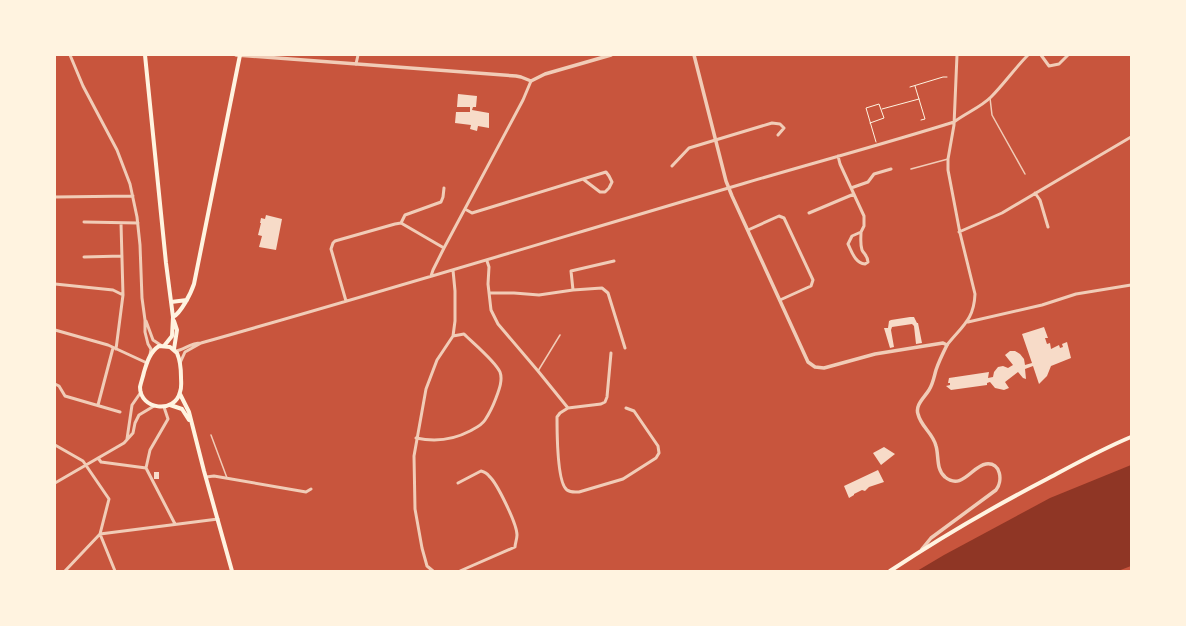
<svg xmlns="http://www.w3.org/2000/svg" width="1186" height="626" font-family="Helvetica,sans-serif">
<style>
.water{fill:#8f3625}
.building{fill:#f7dbc8}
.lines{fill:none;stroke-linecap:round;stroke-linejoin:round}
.path{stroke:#fff3e0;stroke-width:1}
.service{stroke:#f1ccb7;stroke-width:1.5}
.minor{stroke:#f1ccb7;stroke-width:3}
.tertiary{stroke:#f1ccb7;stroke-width:3.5}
.secondary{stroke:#fff3e0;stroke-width:4}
</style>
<rect width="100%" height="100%" fill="#c8553d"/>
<path class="water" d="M1131,465V566L1118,571H917L944,555L1050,498Z"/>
<path class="building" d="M458,94L477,96L476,107H473L472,110L489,113V128L478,126L477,131L470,129L471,125L455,123L456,112H470V107H457Z
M266,215L282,219L276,250L259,247L262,236L258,235L261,223H260L261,218L265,219Z
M910,317H914L917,323H918L922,343L916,344L914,326L912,324L892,327L891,330L894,347L890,348L884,328H888L889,321L891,320Z
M1044,327L1048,338H1045L1047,344L1050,343L1051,349L1059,345L1060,348L1063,347L1062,344L1067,342L1071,358L1051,366L1047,376L1039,384L1033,366L1025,369L1026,379L1023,378L1018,372L1005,382L1009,388L1004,390L995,388L990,382L987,383V385L951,390L946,386L950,385V383H948L949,378L989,372L988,378L993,377L994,372L998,367L1003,366L1008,368L1013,365L1005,355L1010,351H1015L1020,354L1024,359L1025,365L1032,363L1022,334Z
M884,447L895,454L881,465L873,453Z
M878,470L884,482L869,487L865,491L862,490L854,494V495L849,498L844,486Z
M154,472H159V479H154Z"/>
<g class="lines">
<path class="path" d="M915,86L925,119L921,120
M910,87L943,77H947
M882,109L919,99
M870,123L884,118L879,104L866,108L876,142"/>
<path class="service" d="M990,98L992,115L1025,174
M911,169L948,159
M538,371L560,335
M211,435L227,478"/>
<path class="minor" d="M70,55L83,86L117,150L130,184L137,217L140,245L142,298L145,320V332L148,344L151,349L150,355
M1041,55L1049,66L1059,64L1068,55
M356,64L358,55
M838,156L840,164L864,216V226L861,232L852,236L848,244C852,252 855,263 865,264L868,262C868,256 864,254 862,250C860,244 861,238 861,232
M672,166L689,148L772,123L780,124L784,128L778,135
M851,188L868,182L874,174L891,169
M1035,193L1040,200L1048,227
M55,197L133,196
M465,209L472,213L583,179L600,192H605L609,188L612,182L609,176L606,172L583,179
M809,213L854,194
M84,222L138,223
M401,223L405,215L441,202L443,197L444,188
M401,223L444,248
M748,230L779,216L784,218L813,280L811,286L780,300
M959,232L1002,213L1131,137
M84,257L122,256
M487,261L489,267L488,284L491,310L498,324L538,371L568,408L601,404L605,402L607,397L611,353
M431,276L433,270L444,248L523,100L531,81
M55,284L113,290L123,295
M573,290L571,271L614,261
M490,293H514L539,295L573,290L602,288L608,293L625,348
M346,301L331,249L333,243L335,241L395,224L401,223
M146,321L153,340L162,346
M968,322L1042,305L1076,294L1131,285
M55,330L108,345L147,363
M947,345C962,326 974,320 975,294L960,233L948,170V159L954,125L957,55
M116,349L123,295L121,223
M175,351C184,350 190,343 201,343C382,292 562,237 742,184C813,163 884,144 954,122C966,113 981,107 991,97C1004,84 1015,68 1028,55
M180,363L185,352L201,343
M55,384L59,386L65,396L120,412
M98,405L113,348
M164,407L168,419L150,450L146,468L175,524
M568,408L560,413L557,417C557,431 557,483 567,490C571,493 576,492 579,492L623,479L656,458L659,453L658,446L634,411L626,408
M416,438C435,442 453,440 470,431C475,428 481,426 485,420C489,414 493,406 496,398C499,390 503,380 500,372C495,361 473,343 464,334L453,336
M127,439L132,405L141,392
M55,445L83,461L109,499L100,534
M98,458L101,462L146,468
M206,477L214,476L306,492L311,489
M55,483L124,443L133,433L135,423L139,415L154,406
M458,483L481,471C485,472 487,473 489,476C497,483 517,524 517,535C517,539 515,544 515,547L460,571
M100,534L115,571
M65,571L100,534L218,519
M433,571L427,566L422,548L415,509L414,456L426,389L437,360L453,336L455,321V291L453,270"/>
<path class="tertiary" d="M236,55L516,76L521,77L531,81L545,74L611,55
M694,55L726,181L732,196L808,362L815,367L824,368L875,354L943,343L947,345C943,353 939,361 936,370C934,377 933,384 929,390C924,398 915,405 918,414C921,427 933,433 936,446C939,456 936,470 945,477C962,491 972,466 986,464C1001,462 1003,481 996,490L931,538L922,549"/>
<path class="secondary" d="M145,55L166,263L173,317L172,336L164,346
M171,302L187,300
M173,317C181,313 191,293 194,284L240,55
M159,346L170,347L177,353C180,360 181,369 181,377C181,382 182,387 180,392C175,414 140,410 140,387C141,382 143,377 144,372C147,362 150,352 159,346Z
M174,349L177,330L174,321
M180,394L189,412L204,471L232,571
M170,405L182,409L189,420
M890,571C940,538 993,507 1047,479C1075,464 1102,449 1131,437"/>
</g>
<rect width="1186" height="626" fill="none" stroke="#fff3e0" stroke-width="112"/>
</svg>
